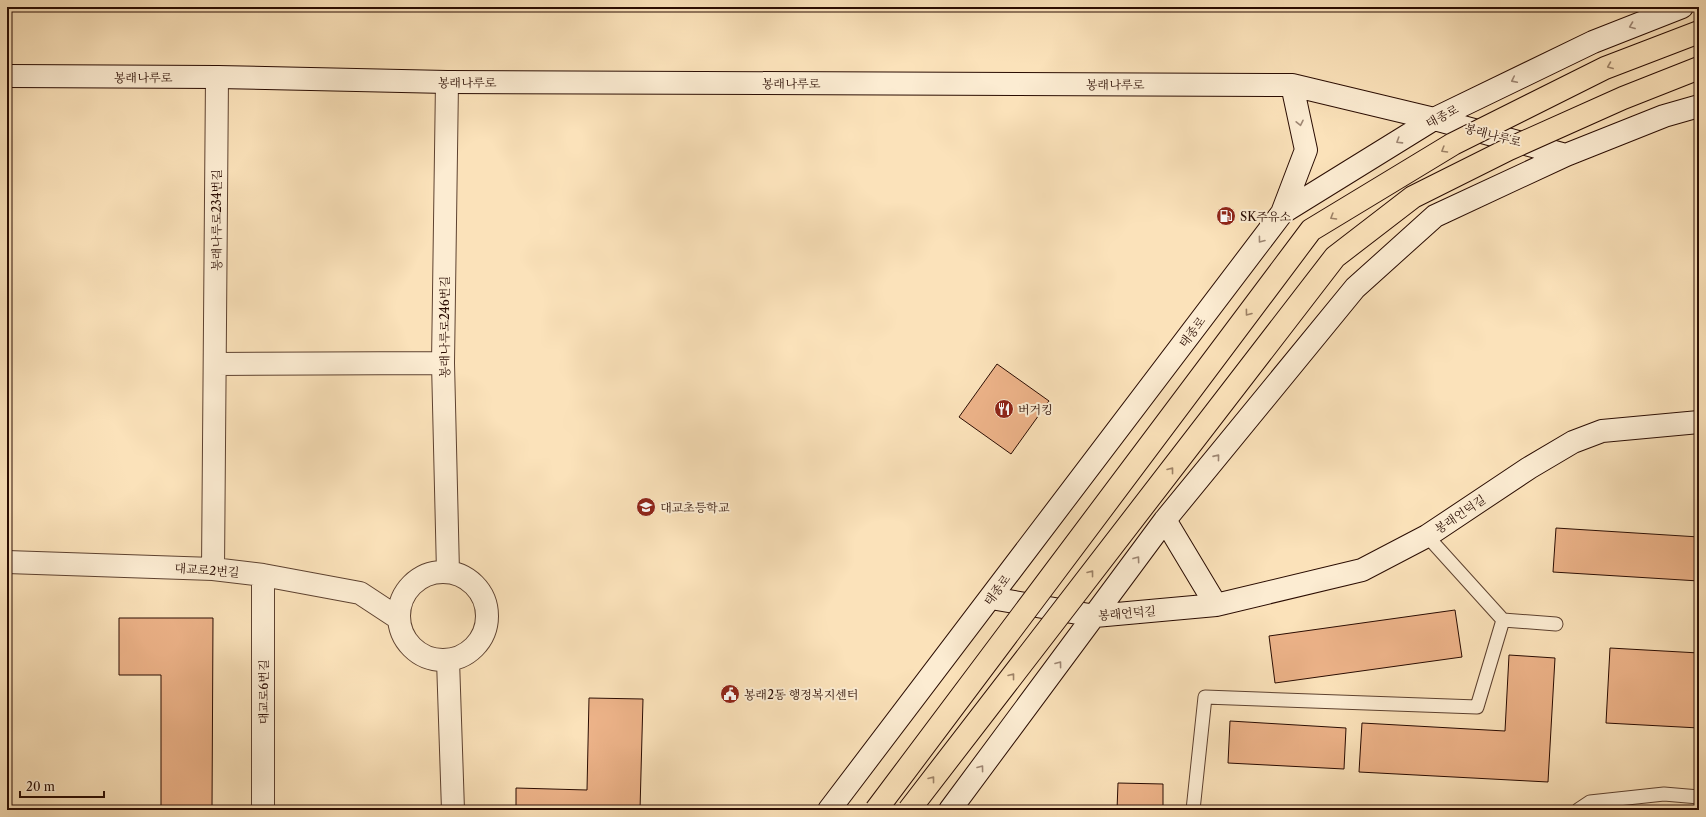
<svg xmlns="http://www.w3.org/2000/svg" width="1706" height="817" font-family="'Libre Caslon Text','Noto Serif KR',serif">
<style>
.building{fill:#edb389;stroke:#2a0c02}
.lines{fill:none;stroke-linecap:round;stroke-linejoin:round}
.lane-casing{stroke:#5e4230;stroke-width:15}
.street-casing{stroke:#5e4230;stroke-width:24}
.secondary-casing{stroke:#2a0c02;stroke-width:24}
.lane{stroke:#fcecd2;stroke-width:13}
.street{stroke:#fcecd2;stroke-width:22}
.secondary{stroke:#fcecd2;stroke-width:22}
.highway-bridge-casing{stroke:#2a0c02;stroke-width:24;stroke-linecap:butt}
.highway-bridge{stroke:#fbe2ba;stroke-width:22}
.oneway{stroke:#9e8774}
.oneway2{stroke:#9d8267}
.labels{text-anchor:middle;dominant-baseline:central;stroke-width:4;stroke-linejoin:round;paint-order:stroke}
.street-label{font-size:12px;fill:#2a0c02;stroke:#fcecd2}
.poi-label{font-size:12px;fill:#2a0c02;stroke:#fcecd2;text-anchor:start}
</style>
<rect width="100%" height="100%" fill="#fbe2ba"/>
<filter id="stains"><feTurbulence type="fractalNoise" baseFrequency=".005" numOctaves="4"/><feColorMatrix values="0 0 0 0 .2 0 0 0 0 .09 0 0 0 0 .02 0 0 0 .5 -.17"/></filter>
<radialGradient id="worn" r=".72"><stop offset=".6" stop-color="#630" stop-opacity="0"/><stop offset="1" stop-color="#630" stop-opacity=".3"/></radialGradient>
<path class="building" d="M997,364L1049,401L1011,454L959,417Z
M1556,528L1699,537V581L1553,572Z
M1455,610L1462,657L1275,683L1269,636Z
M119,618H213L212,810H161V675H119Z
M1610,648L1699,653V728L1606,723Z
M1509,655L1555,658L1548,782L1359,772L1362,723L1505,731Z
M589,698L643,699L640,810H516V788L587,790Z
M1230,721L1346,728L1344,769L1228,763Z
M1118,783L1163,784V810H1117Z"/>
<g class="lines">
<g class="lane-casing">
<path id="lane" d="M1427,536L1503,620L1556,624
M1193,810L1205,697L1477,707L1503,620
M1578,810L1590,802L1664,794L1699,797"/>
</g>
<g class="street-casing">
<path id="street" d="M447,82L443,363L448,572
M215,364L443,363
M7,562L213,569L263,575L360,593L398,618
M213,569L217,77
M399 616a44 44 0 1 1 88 0a44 44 0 1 1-88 0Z
M448,660L453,810
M263,810V575"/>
</g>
<g class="secondary-casing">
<path id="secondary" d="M7,76L217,77L447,82L1292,85L1434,119L1566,155
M1282,213L1306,150L1292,85
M1165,520L1216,605
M991,598L1095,616L1216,605L1362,570L1427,536L1529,468L1573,442L1602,431L1699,422
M829,810L1282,213L1434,119L1593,42L1682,7
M950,810L1165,520L1355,288L1435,216L1566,155L1664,116L1699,106"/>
</g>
<use href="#lane" class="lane"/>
<use href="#street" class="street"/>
<use href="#secondary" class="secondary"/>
<g class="highway-bridge-casing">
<path id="highway-bridge" d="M876,810L1311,230L1453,144L1605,68L1699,32
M909,810L1335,257L1413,197L1509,149L1623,98L1699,68"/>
</g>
<use href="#highway-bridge" class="highway-bridge"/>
</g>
<defs><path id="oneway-chevron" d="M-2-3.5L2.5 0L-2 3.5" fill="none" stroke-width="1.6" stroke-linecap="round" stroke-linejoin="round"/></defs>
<g class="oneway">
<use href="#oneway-chevron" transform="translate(1632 26) rotate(159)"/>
<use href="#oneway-chevron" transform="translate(1514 80) rotate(154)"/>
<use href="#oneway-chevron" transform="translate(1300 123) rotate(78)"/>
<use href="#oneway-chevron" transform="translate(1399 141) rotate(148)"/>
<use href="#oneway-chevron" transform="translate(1261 240) rotate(127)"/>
<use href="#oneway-chevron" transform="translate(1217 457) rotate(-51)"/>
<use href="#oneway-chevron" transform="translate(1137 559) rotate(-54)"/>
<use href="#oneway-chevron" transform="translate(1059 664) rotate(-53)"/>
<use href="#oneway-chevron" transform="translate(981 768) rotate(-53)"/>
</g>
<g class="oneway2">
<use href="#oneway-chevron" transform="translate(1610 66) rotate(158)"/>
<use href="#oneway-chevron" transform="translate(1444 150) rotate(149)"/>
<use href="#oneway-chevron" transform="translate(1333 217) rotate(149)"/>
<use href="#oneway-chevron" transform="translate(1248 313) rotate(127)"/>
<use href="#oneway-chevron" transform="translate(1171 470) rotate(-52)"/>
<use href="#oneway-chevron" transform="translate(1091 573) rotate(-52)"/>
<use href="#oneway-chevron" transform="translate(1012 676) rotate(-52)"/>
<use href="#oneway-chevron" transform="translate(932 779) rotate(-52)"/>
</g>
<defs>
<g id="fuel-disc" transform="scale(1)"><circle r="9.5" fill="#8f2418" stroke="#fcecd2"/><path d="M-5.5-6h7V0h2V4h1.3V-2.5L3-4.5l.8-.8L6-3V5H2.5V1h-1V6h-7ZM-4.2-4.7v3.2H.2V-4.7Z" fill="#fff"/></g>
<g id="restaurant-disc" transform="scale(1)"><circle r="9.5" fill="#8f2418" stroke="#fcecd2"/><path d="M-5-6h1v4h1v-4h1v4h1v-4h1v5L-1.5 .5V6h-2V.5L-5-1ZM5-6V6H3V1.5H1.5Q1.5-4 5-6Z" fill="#fff"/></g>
<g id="school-disc" transform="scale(1)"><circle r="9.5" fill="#8f2418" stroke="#fcecd2"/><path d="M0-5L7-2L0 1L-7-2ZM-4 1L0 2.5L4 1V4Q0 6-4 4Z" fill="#fff"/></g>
<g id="civic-disc" transform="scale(1)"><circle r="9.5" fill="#8f2418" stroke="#fcecd2"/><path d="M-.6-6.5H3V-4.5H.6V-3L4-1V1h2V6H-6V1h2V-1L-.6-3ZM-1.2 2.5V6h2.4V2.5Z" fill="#fff"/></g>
</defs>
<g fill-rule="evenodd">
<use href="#fuel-disc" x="1226" y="216"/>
<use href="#restaurant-disc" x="1004" y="409"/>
<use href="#school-disc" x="646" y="507"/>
<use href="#civic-disc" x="730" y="694"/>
</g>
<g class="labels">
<g class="street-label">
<text x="143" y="77">봉래나루로</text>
<text x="467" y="82">봉래나루로</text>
<text x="791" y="83">봉래나루로</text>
<text x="1115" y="84">봉래나루로</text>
<text transform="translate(1442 116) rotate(-28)">태종로</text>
<text transform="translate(1493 135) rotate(15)">봉래나루로</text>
<text transform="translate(216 220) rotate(-90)">봉래나루로234번길</text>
<text transform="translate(444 327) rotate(-90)">봉래나루로246번길</text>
<text transform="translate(1192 332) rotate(-53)">태종로</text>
<text transform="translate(1460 514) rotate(-34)">봉래언덕길</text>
<text transform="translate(207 570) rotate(4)">대교로2번길</text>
<text transform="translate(997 590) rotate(-53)">태종로</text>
<text transform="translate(1127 613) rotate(-5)">봉래언덕길</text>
<text transform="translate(263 692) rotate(-90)">대교로6번길</text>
</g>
<g class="poi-label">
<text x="1240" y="216">SK주유소</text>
<text x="1018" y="409">버거킹</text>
<text x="660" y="507">대교초등학교</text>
<text x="744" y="694">봉래2동 행정복지센터</text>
</g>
</g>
<rect width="1706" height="817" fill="none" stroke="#fbe2ba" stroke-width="24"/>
<rect x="8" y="8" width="1690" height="801" fill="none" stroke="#2a0c02" stroke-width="2"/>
<rect x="12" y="12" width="1682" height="793" fill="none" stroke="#2a0c02"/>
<path d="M20 791v6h84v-6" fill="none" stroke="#2a0c02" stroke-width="2"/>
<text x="26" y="791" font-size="12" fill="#2a0c02" stroke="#fcecd2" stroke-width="3" paint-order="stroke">20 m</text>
<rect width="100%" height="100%" filter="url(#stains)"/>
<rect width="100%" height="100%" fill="url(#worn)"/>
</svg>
